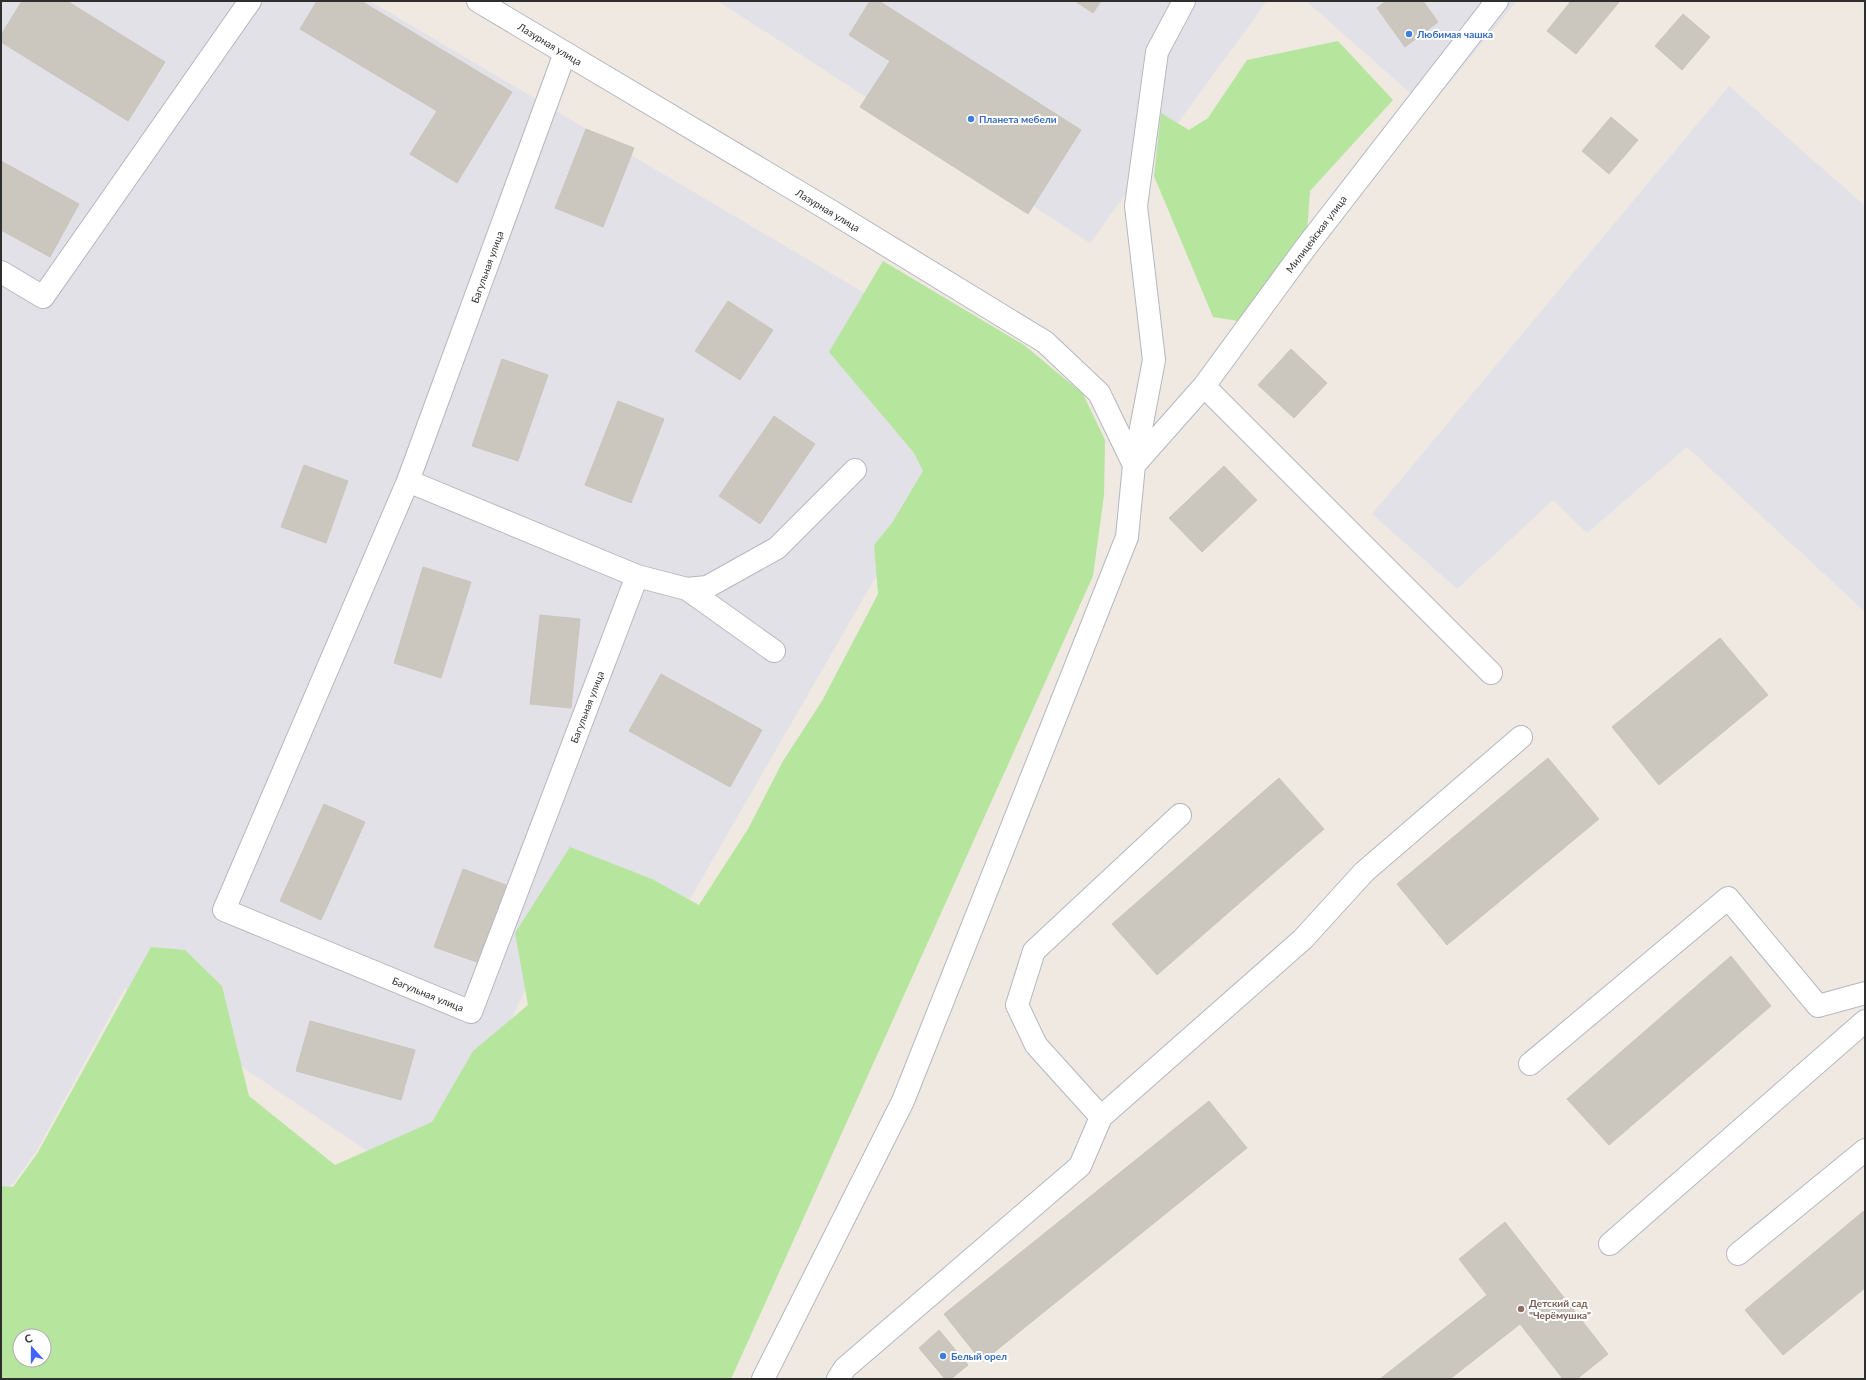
<svg xmlns="http://www.w3.org/2000/svg" width="1866" height="1380" font-family="Lato,sans-serif">
<style>
.industrial{fill:#e3e1e8}
.green{fill:#b6e59e;fill-rule:evenodd}
.building{fill:#cbc7bf;stroke:#cbc5ba}
.lines{fill:none;stroke-linecap:round;stroke-linejoin:round}
.minor-casing{stroke:#b4b7c1;stroke-width:24}
.minor{stroke:#fff;stroke-width:22}
.shop-dot{fill:#3f7fe0;stroke:#fff;stroke-width:1.5}
.education-dot{fill:#8d6e63;stroke:#fff;stroke-width:1.5}
.labels{text-anchor:middle;dominant-baseline:central;stroke-width:4;stroke-linejoin:round;paint-order:stroke}
.shop-label{font-size:10px;font-weight:bold;fill:#366cbe;stroke:#fff;text-anchor:start}
.street-label{font-size:10px;fill:#2e2e2e;stroke:#fff}
.education-label{font-size:10px;font-weight:bold;fill:#785e54;stroke:#fff;text-anchor:start}
</style>
<rect width="100%" height="100%" fill="#efe9e1"/>
<path class="industrial" d="M1,1H370L995,370L690,899L590,855L428,1192L125,988L37,1150L13,1184H11L1,1203Z
M718,1H1267L1090,243Z
M1306,1H1517L1428,109Z
M1729,86L1865,206V612L1687,447L1587,533L1553,500L1457,589L1372,514Z"/>
<path class="green" d="M1338,41L1393,100L1310,191L1306,247L1238,321L1213,317L1154,176L1161,113L1189,130L1208,118L1247,60Z
M883,261L1024,345L1083,394L1105,440L1104,495L1093,576L731,1379H1V1186L13,1187L37,1154L151,947L185,950L222,986L249,1096L335,1165L432,1122L473,1051L528,1005L515,933L570,847L652,879L699,905L748,829L783,761L822,701L878,594L874,545L892,523L923,471L914,453L829,352ZM20,1336H44V1360H20Z"/>
<path class="building" d="M22,1H67L165,62L128,121L1,42V35Z
M317,1H361L512,92L457,183L410,154L437,111L300,29Z
M870,1H879L1081,130L1028,214L860,107L890,61L849,35Z
M1075,1H1101L1093,13Z
M1386,1H1423L1438,22L1405,47L1377,8Z
M1571,1H1620L1576,54L1547,31Z
M1683,14L1710,37L1682,70L1655,46Z
M1611,117L1638,140L1609,174L1582,151Z
M586,129L634,148L603,227L555,208Z
M1,161L79,204L50,257L1,230Z
M728,301L773,330L740,380L695,351Z
M1291,349L1327,383L1294,418L1258,385Z
M502,359L548,375L518,461L472,446Z
M618,401L664,419L631,503L585,485Z
M774,416L815,444L760,524L719,496Z
M304,465L348,481L326,543L281,527Z
M1224,466L1257,500L1202,552L1169,518Z
M423,567L471,582L441,678L394,663Z
M540,615L580,619L571,708L530,704Z
M1720,638L1768,695L1659,785L1612,727Z
M661,674L762,730L730,787L629,731Z
M1548,758L1599,819L1447,945L1397,884Z
M1279,778L1324,829L1157,975L1112,924Z
M324,804L365,822L321,920L280,901Z
M463,869L506,885L477,962L434,947Z
M1731,956L1771,1006L1609,1145L1567,1099Z
M310,1021L415,1050L401,1100L296,1071Z
M1209,1101L1247,1148L982,1362L944,1314Z
M1865,1210V1288L1783,1355L1745,1310Z
M1505,1222L1608,1354L1577,1379H1563L1520,1324L1450,1379H1380L1487,1295L1459,1259Z
M939,1330L968,1365L951,1379H945L919,1348Z"/>
<g class="lines">
<g class="minor-casing">
<path id="minor" d="M478,1L829,210L1045,342L1099,393L1134,465
M1,272L43,297L250,1
M1204,386L1491,673
M1135,464L1204,386L1306,247L1497,1
M408,481L637,576L471,1012L224,910L408,481L565,53
M637,576L687,589L707,587L777,548L855,470
M687,589L774,651
M1530,1064L1728,898L1818,1006L1865,993
M1101,1117L1036,1045L1017,1005L1034,951L1180,815
M1610,1244L1865,1021
M1738,1254L1865,1150
M763,1379L903,1101L1127,537L1134,465L1154,360L1136,206L1157,52L1184,1
M838,1379L845,1368L1080,1166L1101,1117L1303,939L1364,872L1521,737"/>
</g>
<use href="#minor" class="minor"/>
</g>
<g class="shop-dot">
<circle cx="1409" cy="34" r="4"/>
<circle cx="971" cy="119" r="4"/>
<circle cx="943" cy="1356" r="4"/>
</g>
<circle class="education-dot" cx="1521" cy="1309" r="4"/>
<g class="labels">
<g class="shop-label">
<text x="1417" y="34">Любимая чашка</text>
<text x="979" y="119">Планета мебели</text>
<text x="951" y="1356">Белый орел</text>
</g>
<g class="street-label">
<text transform="translate(550 44) rotate(31)">Лазурная улица</text>
<text transform="translate(828 210) rotate(31)">Лазурная улица</text>
<text transform="translate(1316 234) rotate(-53)">Милицейская улица</text>
<text transform="translate(487 267) rotate(-70)">Багульная улица</text>
<text transform="translate(587 707) rotate(-69)">Багульная улица</text>
<text transform="translate(428 994) rotate(22)">Багульная улица</text>
</g>
<g class="education-label">
<text x="1529" y="1303">Детский сад<tspan x="1529" dy="12">"Черёмушка"</tspan></text>
</g>
</g>
<rect width="1866" height="1380" fill="none" stroke="#2e2e2e" stroke-width="4"/>
<g transform="translate(32 1348) rotate(339)"><circle r="19" fill="#ffffff" stroke="#ababab"/>
<path d="M0-3L7 15L0 10L-7 15Z" fill="#4264fb"/>
<text y="-6" font-size="11" font-weight="bold" text-anchor="middle" fill="#2e2e2e">С</text>
</g>
</svg>
